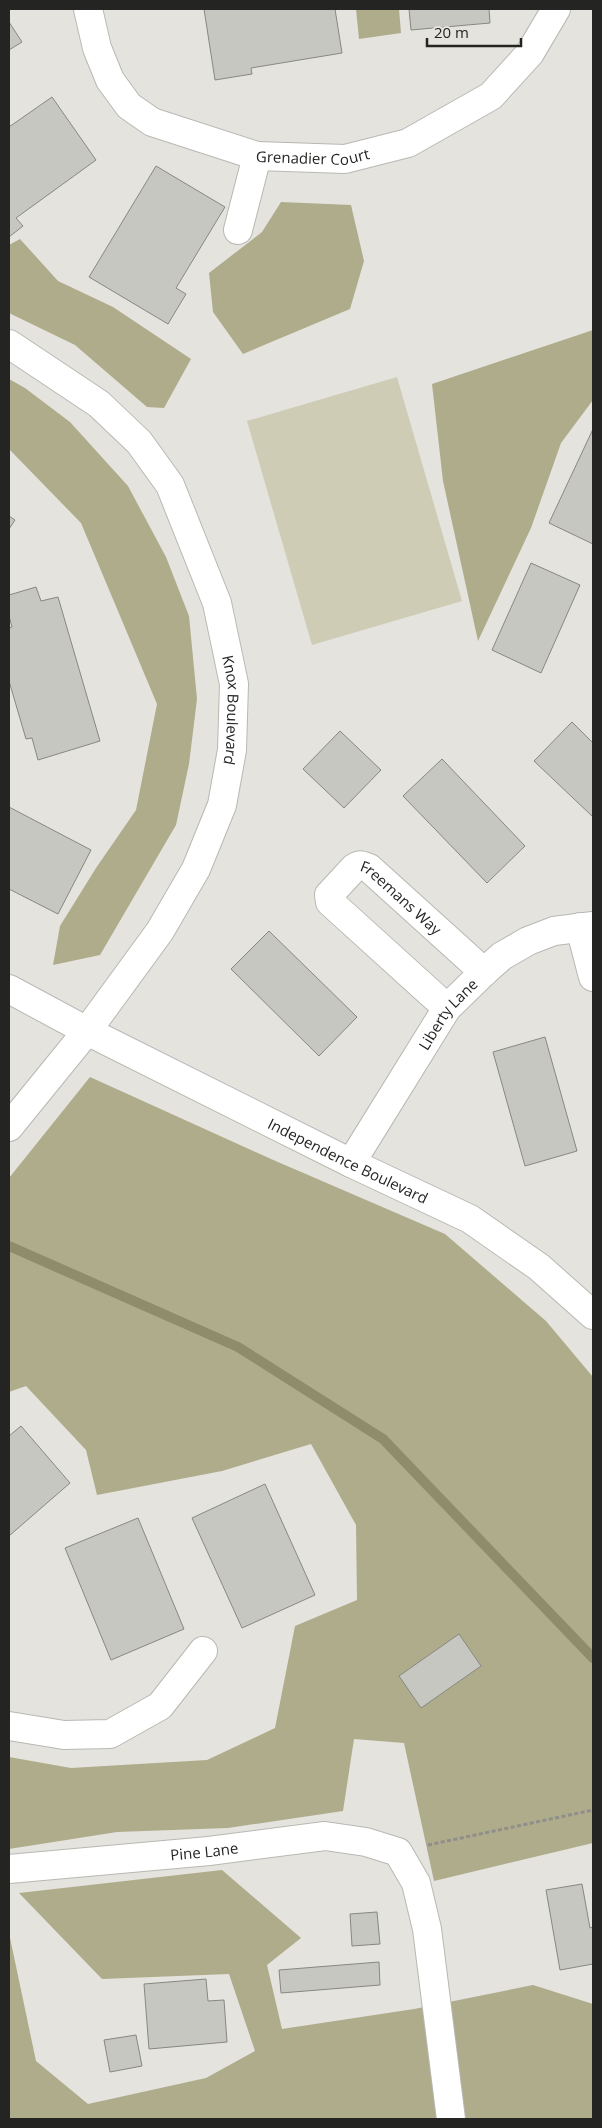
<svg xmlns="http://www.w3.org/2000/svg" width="602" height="2128" font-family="'Open Sans',sans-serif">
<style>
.green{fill:#cfccb5}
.forest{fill:#afac8b}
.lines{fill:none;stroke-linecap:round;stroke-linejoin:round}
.stream{stroke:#8f8c6c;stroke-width:10}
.building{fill:#c7c7c2;stroke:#888883}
.street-casing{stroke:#b8b8b3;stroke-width:30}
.path{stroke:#8e8e8a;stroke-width:3;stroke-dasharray:4 2.5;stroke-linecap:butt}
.street{stroke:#fff;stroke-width:28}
.labels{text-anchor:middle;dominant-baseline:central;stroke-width:4;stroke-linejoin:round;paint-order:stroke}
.street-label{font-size:15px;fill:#242422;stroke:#e4e3de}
</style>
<rect width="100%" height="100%" fill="#e4e3de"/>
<path class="green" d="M397,377L462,601L312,645L247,421Z"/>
<path class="forest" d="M356,9H399L401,33L359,39Z
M281,202L351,205L364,261L350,309L243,354L213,312L209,273L262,232Z
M20,239L58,281L113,307L191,359L164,408L147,407L75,345L9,313V245Z
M593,330V400L561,443L531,528L478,641L443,481L432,384Z
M9,379L25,388L70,422L128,486L166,557L189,616L197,699L189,764L176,825L100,955L53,965L60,926L96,868L136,810L157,704L81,523L9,449Z
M90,1077L271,1159L445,1234L546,1321L593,1377V1843L434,1881L404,1743L354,1739L343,1811L228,1828L117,1832L9,1849V1757L71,1768L207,1760L275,1728L295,1626L357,1600L356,1525L311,1444L222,1471L97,1495L86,1450L26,1386L9,1392V1178Z
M222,1870L301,1938L267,1965L282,2029L414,2009L533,1985L593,2004V2119H9V1933L36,2061L88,2104L206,2078L255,2051L229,1974L102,1979L19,1893Z"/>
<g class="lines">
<path class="stream" d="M9,1246L238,1347L383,1439L593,1658"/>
</g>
<path class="building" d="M204,9H335L342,53L251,68L252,74L215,80Z
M409,9H489L490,23L411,30Z
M9,22L22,42L9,50Z
M52,97L96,160L16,218L23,226L9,237V127Z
M156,166L225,207L176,288L186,294L168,324L89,277Z
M593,429V544L549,523Z
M9,516L15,520L9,529Z
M531,563L580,585L541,673L492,650Z
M36,587L41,601L58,597L100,741L38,760L32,738L26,739L9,681V628L12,627L9,616V595Z
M572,722L593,743V817L534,761Z
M340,731L381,770L344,808L303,769Z
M442,759L525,846L487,883L403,796Z
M9,807L91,850L58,914L9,889Z
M269,931L357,1017L319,1056L231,969Z
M545,1037L577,1151L525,1166L493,1052Z
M21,1426L70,1483L9,1536V1436Z
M265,1484L315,1595L242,1628L192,1518Z
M138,1518L184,1629L111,1660L65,1548Z
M459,1634L481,1666L421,1708L399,1676Z
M582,1884L590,1928L593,1927V1964L560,1970L546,1890Z
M377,1912L380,1944L352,1946L350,1914Z
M379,1962L380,1985L281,1993L279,1970Z
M206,1979L208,2001L224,2000L227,2042L149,2049L144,1984Z
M136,2035L142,2066L110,2072L104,2040Z"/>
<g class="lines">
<g class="street-casing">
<g id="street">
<path id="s1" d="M88,9L97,48L110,80L129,106L152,122L257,156L345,159L408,143L491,96L530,53L556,9"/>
<path d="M238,230L257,156"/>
<path id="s2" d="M9,344L99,404L139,442L170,485L217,603L234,684L232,750L222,805L196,869L160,931L87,1031L9,1127"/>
<path d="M580,927L593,977"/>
<path id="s3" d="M9,989L87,1031L351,1163L470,1219L539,1267L593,1315"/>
<path id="s4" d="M447,1008L330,902L329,895L354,868C360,864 363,865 369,868L484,972"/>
<path id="s5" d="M351,1163L447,1008L484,972L502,956L528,941L554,931L593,926"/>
<path d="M9,1726L64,1735L110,1734L160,1706L203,1651"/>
<path id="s6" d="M9,1869L209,1851L325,1836L366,1842L398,1852L416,1883L427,1929L451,2119"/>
</g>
</g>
<path class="path" d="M428,1845L593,1810"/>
<use href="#street" class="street"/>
</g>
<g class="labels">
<g class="street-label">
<text stroke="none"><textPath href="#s1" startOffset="301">Grenadier Court</textPath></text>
<text stroke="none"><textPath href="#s2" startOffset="452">Knox Boulevard</textPath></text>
<text stroke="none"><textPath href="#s4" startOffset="261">Freemans Way</textPath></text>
<text stroke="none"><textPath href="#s5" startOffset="178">Liberty Lane</textPath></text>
<text stroke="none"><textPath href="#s3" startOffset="380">Independence Boulevard</textPath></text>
<text stroke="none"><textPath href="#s6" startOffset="196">Pine Lane</textPath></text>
</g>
</g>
<rect width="602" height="2128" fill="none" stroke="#242422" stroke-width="20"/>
<path d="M427 38v8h94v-8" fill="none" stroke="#242422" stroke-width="2.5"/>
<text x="434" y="38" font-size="15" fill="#242422" stroke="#e4e3de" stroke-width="4" paint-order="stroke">20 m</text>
</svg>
